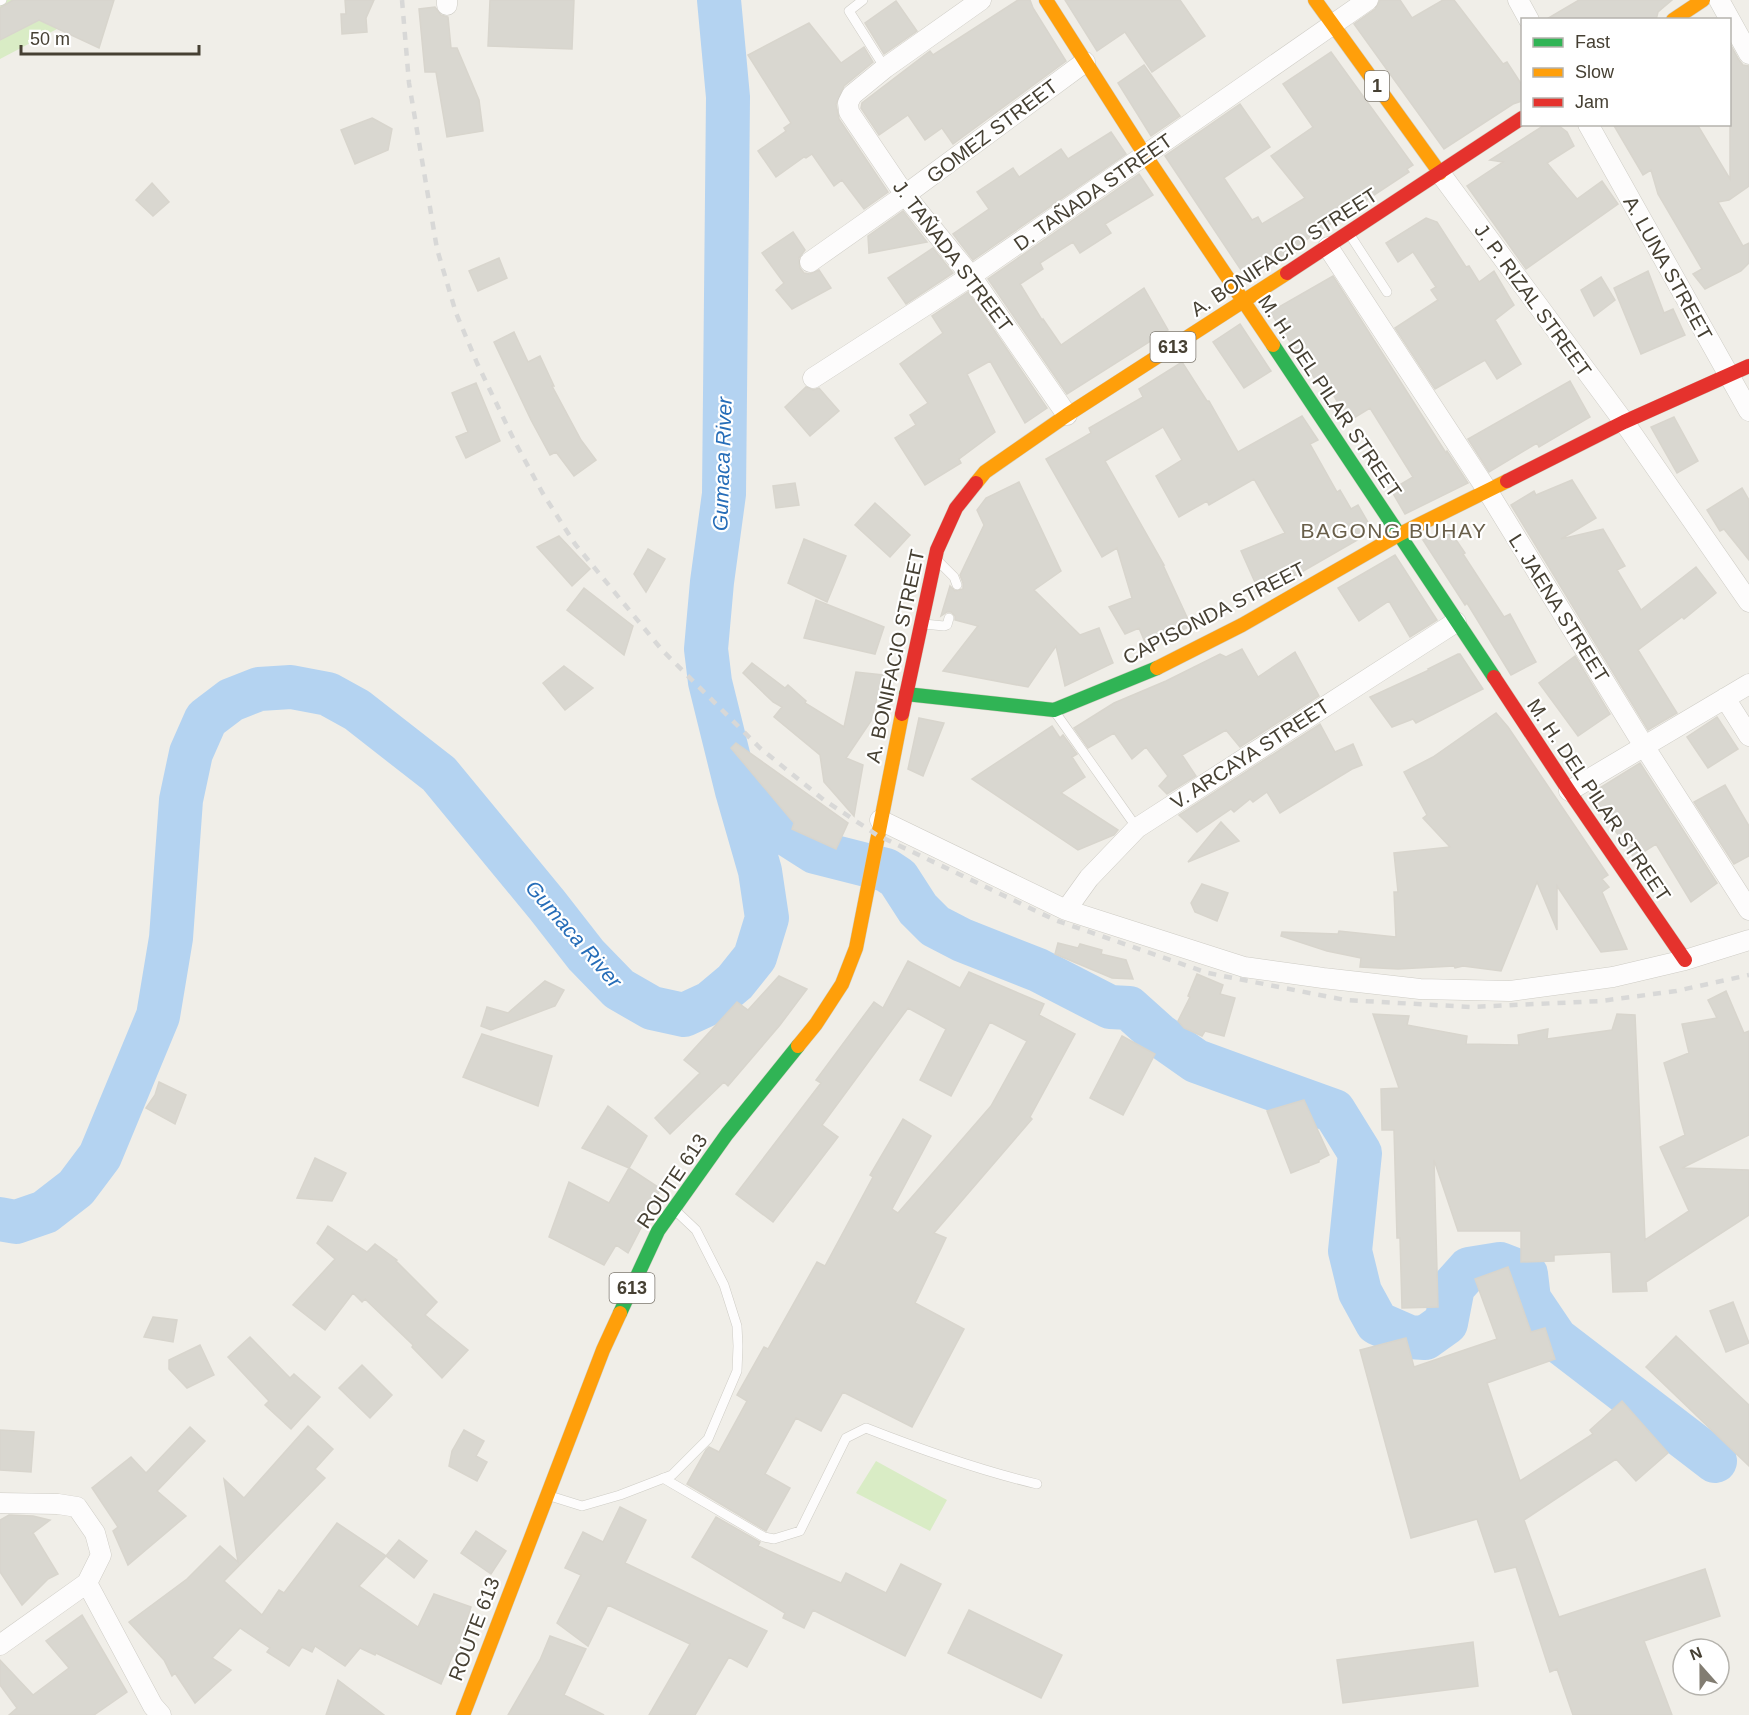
<svg xmlns="http://www.w3.org/2000/svg" width="1749" height="1715" font-family="Helvetica,sans-serif">
<style>
.green{fill:#d9ecc5}
.lines{fill:none;stroke-linecap:round;stroke-linejoin:round}
.river{stroke:#b4d3f1;stroke-width:44}
.building{fill:#d9d7d0;stroke:#d8d5cd;stroke-width:1.5}
.lane-casing{stroke:#ceccc5;stroke-width:10}
.street-casing{stroke:#ceccc5;stroke-width:21}
.fast-casing{stroke:#cfccbe;stroke-width:15}
.slow-casing{stroke:#cfccbe;stroke-width:15}
.jam-casing{stroke:#cfccbe;stroke-width:15}
.lane{stroke:#fdfcfc;stroke-width:9}
.street{stroke:#fdfcfc;stroke-width:20}
.fast{stroke:#30b455;stroke-width:14}
.slow{stroke:#ff9f0a;stroke-width:14}
.jam{stroke:#e5322d;stroke-width:14}
.rail{stroke:#d8d8d7;stroke-width:4.5;stroke-dasharray:8 8;stroke-linecap:butt}
.labels{text-anchor:middle;dominant-baseline:central;stroke-width:4.5;stroke-linejoin:round;paint-order:stroke}
.shield{fill:#fff;stroke:#7e7970;stroke-width:1.5}
.shield-label{font-size:18px;font-weight:bold;fill:#464033}
.street-label{font-size:20px;fill:#464033;stroke:#fff}
.water-label{font-size:21px;font-style:italic;fill:#266db8;stroke:#fff}
.neighbourhood-label{font-size:21px;letter-spacing:1.5px;fill:#695f4a;stroke:#fff}
</style>
<rect width="100%" height="100%" fill="#f0eee8"/>
<path class="green" d="M0,0H112L0,59Z
M876,1461L947,1500L930,1531L856,1493Z"/>
<g class="lines">
<path class="river" d="M737,791L782,831L815,852L886,870L898,878L918,909L935,926L962,940L1038,970L1110,1007L1129,1008L1159,1035L1196,1061L1334,1111L1360,1153L1350,1251L1360,1292L1377,1323L1409,1337L1425,1338L1446,1323L1453,1287L1469,1269L1500,1264L1526,1274L1529,1299L1556,1339L1715,1461
M0,1219L16,1222L45,1212L76,1188L100,1156L158,1016L171,938L181,800L191,753L206,719L231,700L259,689L291,687L328,694L357,710L439,774L547,905L586,955L619,989L652,1008L684,1015L710,1003L735,982L755,957L767,918L760,871L737,791L710,682L706,649L712,582L724,494L728,97L719,0"/>
</g>
<path class="building" d="M13,0H114L99,48L39,20L0,40V8Z
M345,0H374L366,18L367,32L342,34L341,14H346Z
M490,0H574L572,49L488,46Z
M1018,0H1030L1033,8L1066,61L953,144L942,128L925,140L908,115L879,135L861,108L862,103L930,51L933,55Z
M1065,0H1180L1205,36L1152,72L1125,32L1097,51Z
M1380,0H1400L1412,18L1443,0H1454L1503,64L1507,62L1522,85V101L1513,104L1444,149L1354,24L1375,9Z
M1579,0H1672L1658,12L1656,20H1545Z
M896,1L917,31L884,54L865,23Z
M435,7L441,15L448,17L451,48H457L479,100L483,131L447,137L436,72H425L419,9Z
M809,23L841,63L864,47L873,62L844,86L836,104L839,119L888,192L864,209L842,180L834,186L812,154L806,158L804,157L776,177L758,151L786,131L784,128L791,123L748,55Z
M1730,44L1739,60L1743,65L1749,66V186L1729,200L1718,202L1743,246L1749,243V263L1741,271L1705,289L1693,274L1702,269L1658,194L1651,170L1643,175L1613,124H1697L1730,179Z
M1331,52L1413,165L1407,169L1409,172L1247,279L1165,156L1240,104L1270,147L1224,178L1252,220L1258,217L1262,224L1305,198L1271,156L1313,127L1283,84Z
M1144,65L1180,116L1151,136L1118,83Z
M372,118L392,129L388,150L355,164L341,130Z
M1546,124L1559,126L1567,132L1574,146L1547,163L1577,199L1602,181L1618,204L1526,269L1467,186L1503,162L1490,160Z
M1111,132L1126,154L973,260L953,234L989,209L977,192L1013,168L1019,177L1061,149L1068,159Z
M1139,174L1153,195L1105,224L1111,233L1080,253L1073,242L1040,263L1043,269L1020,284L1042,320L1043,319L1061,345L1144,288L1168,330L1067,394L988,279Z
M152,183L169,202L153,216L136,200Z
M903,211L927,242L869,253L868,236Z
M1426,218L1437,222L1466,267L1469,266L1479,282L1494,271L1514,305L1495,320L1521,364L1497,379L1485,360L1435,389L1395,328L1438,300L1431,290L1436,287L1413,252L1398,262L1386,243Z
M793,232L805,250L799,258L800,268L804,273L810,274L819,270L831,288L792,309L776,290L784,283L762,253Z
M933,248L953,273L906,304L888,278Z
M499,258L507,278L478,291L469,271Z
M1648,271L1664,313L1673,309L1685,335L1641,354L1614,288Z
M1333,276L1446,453L1447,451L1468,483L1405,514L1391,490L1413,477L1370,408L1349,421L1325,381L1319,385L1270,312Z
M1601,277L1615,300L1594,316L1581,290Z
M968,292L1047,408L1025,423L990,361L967,374L995,432L959,459L961,463L925,485L895,438L916,425L910,415L928,403L900,364L943,333L932,316Z
M1240,324L1271,371L1244,388L1213,342Z
M514,332L528,362L540,356L554,386H552L581,440L596,460L574,476L556,452L550,455L531,420L494,342Z
M1182,362L1207,401H1209L1238,452L1302,416L1318,440L1310,444L1337,492L1340,490L1351,509L1358,505L1373,531L1293,577L1291,574L1258,589L1241,551L1285,533L1254,479L1209,505L1207,501L1179,517L1156,476L1182,460L1163,427L1105,461L1164,565H1163L1191,626L1147,647L1139,628L1125,634L1109,607L1132,598L1117,548L1102,557L1046,459L1091,433L1089,428L1143,397L1139,389Z
M1570,381L1590,417L1539,447L1537,443L1489,472L1468,439Z
M476,383L500,441L466,458L456,437L468,432L452,393Z
M806,387L813,390L819,388L839,411L810,436L785,407Z
M1674,417L1698,461L1677,473L1651,427Z
M1572,480L1596,518L1561,539L1603,529L1625,566L1617,570L1641,610L1696,567L1716,593L1684,619L1682,617L1638,650L1677,713L1648,730L1511,505L1534,491L1536,495Z
M1019,482L1061,571L1034,590L1080,635L1099,628L1113,663L1065,686L1056,646L1028,687L943,671L978,626L955,620V616L951,612H947L941,616L950,586L955,591L963,589V583L960,575L984,525L977,510L986,498Z
M795,483L799,505L776,508L773,486Z
M1742,488L1749,500V560L1724,529L1720,531L1707,510Z
M875,503L910,535L890,557L855,525Z
M1448,528L1465,553L1463,554L1504,617L1510,614L1536,662L1511,675L1467,603L1465,605L1423,540Z
M559,536L590,569L572,586L537,547Z
M804,539L846,556L827,602L788,583Z
M648,549L665,559L646,592L634,574Z
M1395,555L1437,620L1410,637L1389,601L1359,621L1338,588Z
M584,588L633,626L624,655L567,610Z
M816,600L884,627L875,654L804,638Z
M1242,649L1258,677L1295,652L1319,696L1240,747L1226,730L1182,755L1196,776L1167,794L1159,786L1168,776L1146,747L1132,759L1114,733L1088,748L1074,728L1114,703L1166,681L1220,654L1226,657Z
M1458,654H1460L1483,689L1416,723L1413,719L1392,727L1370,697L1429,670L1428,669Z
M1575,656L1610,714L1578,736L1539,683Z
M752,663L785,688L788,685L806,701L805,703L844,727L856,672L883,675L871,721L846,758L863,765L854,816L824,782L820,755L774,717L782,707L773,702L743,673Z
M564,666L593,688L565,710L543,683Z
M1496,713L1508,727L1608,875L1602,879L1609,887L1602,892L1627,949L1601,952L1557,886V930L1537,882L1501,971L1463,966L1455,968L1454,966L1398,969L1360,967L1361,958L1327,951L1281,936L1282,932L1338,934L1339,931L1396,937L1394,892H1398L1394,853L1450,847L1423,818L1427,815L1404,772L1433,757Z
M1717,717L1738,749L1708,768L1687,737Z
M919,718L944,723L923,776L908,769Z
M1320,724L1335,752L1353,744L1362,765L1352,769L1280,813L1267,792L1253,802L1250,799L1234,812L1231,809L1197,832L1179,815Z
M1052,726L1060,738L1063,735L1077,754L1072,757L1085,777L1061,793L1118,830L1114,835L1078,850L972,779Z
M736,743L848,823L836,849L792,829L794,823L731,748Z
M1640,763L1717,883L1691,902L1656,844L1634,858L1590,794Z
M1725,785L1749,826V856L1734,864L1694,802Z
M1221,822L1239,841L1188,862Z
M1202,884L1228,893L1217,921L1195,912L1191,903Z
M1058,943L1078,948L1080,944L1102,950L1101,954L1126,960L1133,979L1112,978L1055,954Z
M908,961L960,988L969,972L1044,1004L1039,1015L1075,1034L1030,1117L1032,1119L934,1233L946,1238L915,1303L964,1329L912,1427L843,1392L821,1431L796,1418L765,1474L790,1488L766,1531L687,1484L706,1450L709,1447L719,1452L747,1401L737,1395L764,1347L768,1349L817,1262L825,1266L873,1177L870,1175L903,1119L931,1136L892,1209L898,1213L991,1106L1027,1041L990,1022L951,1096L920,1080L946,1029L908,1008L822,1125L838,1137L773,1222L736,1194L821,1083L816,1080L874,1002L883,1008Z
M1197,974L1223,985L1220,994L1235,998L1224,1036L1205,1031L1202,1036L1184,1028L1178,1021L1190,997L1188,996Z
M779,976L807,989L780,1025L728,1086L724,1082L670,1134L655,1118L700,1073L684,1060L737,1002L748,1010Z
M545,981L564,990L555,1006L491,1030L481,1026L487,1007L508,1013Z
M1726,991L1744,1033L1749,1031V1135L1682,1168L1749,1170V1215L1646,1282L1647,1291L1613,1292L1611,1252L1554,1255V1261L1521,1262V1231H1458L1434,1160L1438,1307L1402,1308L1400,1238H1397L1394,1130H1382L1381,1089L1399,1088L1373,1014L1409,1016L1407,1025L1467,1036L1466,1044L1519,1045L1518,1035L1548,1029L1547,1039L1612,1030L1617,1014L1635,1015L1645,1240L1689,1211L1660,1147L1685,1135L1664,1063L1689,1053L1682,1024L1717,1018L1708,1000Z
M482,1034L552,1056L538,1106L463,1077Z
M1122,1036L1155,1054L1123,1115L1090,1098Z
M159,1082L186,1095L175,1124L146,1108L155,1095Z
M1304,1100L1329,1155L1319,1160V1162L1291,1173L1267,1111Z
M608,1106L647,1136L629,1168L582,1148Z
M315,1158L346,1173L332,1201L297,1198Z
M629,1168L661,1189L641,1220L644,1222L628,1253L616,1245L604,1265L549,1237L569,1182L609,1203Z
M328,1226L367,1252L375,1244L397,1260L396,1261L437,1302L425,1315L468,1350L442,1378L412,1347L413,1345L365,1299L362,1302L353,1293L325,1330L293,1305L335,1259L317,1243Z
M1508,1267L1531,1332L1545,1328L1555,1359L1487,1383L1520,1481L1593,1434L1590,1430L1622,1401L1668,1453L1636,1481L1616,1459L1524,1520L1559,1617L1705,1569L1720,1616L1644,1641L1672,1715H1573L1557,1669L1550,1672L1516,1567L1495,1572L1477,1519L1411,1538L1360,1350L1406,1338L1414,1367L1497,1339L1475,1279Z
M1733,1302L1749,1343L1726,1352L1710,1311Z
M153,1317L177,1320L173,1342L144,1337Z
M1676,1336L1749,1405V1466L1646,1367Z
M250,1337L290,1378L294,1374L320,1397L291,1429L265,1405L269,1401L228,1357Z
M200,1345L214,1375L187,1388L169,1369V1360Z
M362,1365L392,1395L370,1418L339,1388Z
M308,1426L333,1449L315,1469L325,1478L224,1581L262,1615L279,1590L284,1593L337,1523L386,1556L359,1586L418,1627L434,1594L471,1607L455,1656L453,1655L441,1684L376,1653L375,1655L360,1648L345,1666L315,1646L312,1652L302,1647L289,1666L267,1652L270,1648L240,1628L212,1658L231,1670L195,1703L175,1673L172,1676L164,1660L129,1622L187,1579L220,1546L238,1562L224,1479L244,1498Z
M190,1427L205,1441L157,1491L186,1516L128,1565L113,1531L118,1527L92,1488L131,1457L146,1473Z
M0,1430L34,1432L31,1472L0,1470Z
M464,1430L484,1441L476,1456L487,1462L477,1481L449,1466L452,1451Z
M620,1507L646,1520L625,1563L767,1631L747,1667L729,1657L695,1715H649L690,1644L608,1605L588,1646L557,1623L581,1575L565,1568L583,1532L603,1542Z
M9,1515L33,1516L50,1520L33,1533L58,1574L48,1579L22,1605L0,1572V1520Z
M716,1517L760,1542L758,1546L841,1583L846,1573L886,1593L901,1564L941,1584L905,1656L813,1610L804,1628L783,1618L785,1613L692,1557Z
M476,1531L506,1551L491,1574L461,1553Z
M399,1540L427,1561L414,1578L386,1556Z
M969,1610L1062,1655L1041,1698L948,1653Z
M82,1615L127,1692L94,1715H9L17,1708L0,1685V1660L33,1695L69,1668L46,1641Z
M550,1636L586,1649L564,1695L604,1715H508L540,1660Z
M1473,1642L1478,1686L1343,1703L1337,1660Z
M338,1680L384,1715H326Z"/>
<g class="lines">
<g class="lane-casing">
<path id="lane" d="M863,0L849,11L885,68
M0,1L2,0
M1350,235L1387,292
M939,562L954,577L957,585
M924,624L944,626L947,625L949,618
M1055,712L1137,828
M663,1478L764,1537L774,1539L800,1531L846,1438L866,1428C922,1450 978,1470 1037,1484
M550,1496L582,1506L620,1495L672,1475L708,1439L737,1371L738,1346L737,1326L724,1285L696,1230L677,1212"/>
</g>
<g class="street-casing">
<path id="street" d="M447,0V5
M981,0L885,68L852,95L848,103L849,112L905,195L971,276L1067,415
M1518,0L1529,20
M1719,0L1749,54
M1588,124L1749,411
M1440,173L1624,422L1749,602
M1328,247L1487,490L1644,746L1749,910
M810,262L905,195L1085,62
M813,378L971,276L1368,0
M1725,698L1749,736
M1569,791L1749,684
M880,820L1066,910L1244,967L1323,978L1420,989L1510,991L1613,977L1685,960L1749,940
M1066,910L1089,878L1137,828L1456,622
M0,1503L58,1504L77,1507L95,1533L101,1555L87,1583L0,1645
M87,1583L153,1706L161,1715"/>
</g>
<g class="fast-casing">
<path id="fast" d="M1273,345L1494,677
M906,694L1054,710L1157,668
M620,1313L658,1231L727,1134L798,1046"/>
</g>
<g class="slow-casing">
<path id="slow" d="M1046,0L1145,155L1273,345
M1315,0L1440,173
M1673,20L1703,0
M976,483L985,472L1067,415L1287,273
M1157,668L1242,625L1400,534L1507,481
M798,1046L816,1024L842,984L856,948L902,714
M463,1715L603,1350L620,1313"/>
</g>
<g class="jam-casing">
<path id="jam" d="M1287,273L1522,118
M1507,481L1624,422L1749,366
M1494,677L1569,791L1685,960
M902,714L937,550L956,508L976,483"/>
</g>
<use href="#lane" class="lane"/>
<use href="#street" class="street"/>
<use href="#fast" class="fast"/>
<use href="#slow" class="slow"/>
<use href="#jam" class="jam"/>
<path class="rail" d="M402,0L409,83L437,249L456,313L477,363L515,442L542,492L575,544L662,650L760,748L824,800L877,835L1055,920L1208,973L1345,1000L1471,1007L1601,1001L1676,991L1749,975"/>
</g>
<g class="labels">
<g class="shield">
<rect x="1365" y="71" width="24" height="30" rx="4.5"/>
<rect x="1150.5" y="332" width="45" height="30" rx="4.5"/>
<rect x="609.5" y="1273" width="45" height="30" rx="4.5"/>
</g>
<g class="shield-label">
<text x="1377" y="86">1</text>
<text x="1173" y="347">613</text>
<text x="632" y="1288">613</text>
</g>
<g class="street-label">
<text transform="translate(992 131) rotate(-37)">GOMEZ STREET</text>
<text transform="translate(1093 192) rotate(-35)">D. TAÑADA STREET</text>
<text transform="translate(1284 252) rotate(-33)">A. BONIFACIO STREET</text>
<text transform="translate(953 256) rotate(53)">J. TAÑADA STREET</text>
<text transform="translate(1668 268) rotate(61)">A. LUNA STREET</text>
<text transform="translate(1533 300) rotate(54)">J. P. RIZAL STREET</text>
<text transform="translate(1330 396) rotate(56)">M. H. DEL PILAR STREET</text>
<text transform="translate(1559 608) rotate(58)">L. JAENA STREET</text>
<text transform="translate(1214 613) rotate(-27)">CAPISONDA STREET</text>
<text transform="translate(895 656) rotate(-78)">A. BONIFACIO STREET</text>
<text transform="translate(1250 754) rotate(-33)">V. ARCAYA STREET</text>
<text transform="translate(1599 800) rotate(56)">M. H. DEL PILAR STREET</text>
<text transform="translate(672 1181) rotate(-56)">ROUTE 613</text>
<text transform="translate(474 1629) rotate(-69)">ROUTE 613</text>
</g>
<g class="water-label">
<text transform="translate(722 464) rotate(-88)">Gumaca River</text>
<text transform="translate(574 934) rotate(49)">Gumaca River</text>
</g>
<g class="neighbourhood-label">
<text x="1394" y="530">BAGONG BUHAY</text>
</g>
</g>
<rect x="1521" y="18" width="210" height="108" fill="#ffffff" stroke="#b5b3ad" stroke-width="1.5"/>
<rect x="1533" y="38" width="30" height="9" fill="#30b455" stroke="#b5b3ad" stroke-width="1.5"/>
<text x="1575" y="48" font-size="18" fill="#464033">Fast</text>
<rect x="1533" y="68" width="30" height="9" fill="#ff9f0a" stroke="#b5b3ad" stroke-width="1.5"/>
<text x="1575" y="78" font-size="18" fill="#464033">Slow</text>
<rect x="1533" y="98" width="30" height="9" fill="#e5322d" stroke="#b5b3ad" stroke-width="1.5"/>
<text x="1575" y="108" font-size="18" fill="#464033">Jam</text>
<g transform="translate(1701 1667) rotate(339)"><circle r="28" fill="#ffffff" stroke="#b5b3ad" stroke-width="1.5"/>
<path d="M0-4.5L10 22L0 15L-10 22Z" fill="#827d72"/>
<text y="-9" font-size="16" font-weight="bold" text-anchor="middle" fill="#464033">N</text>
</g>
<path d="M21 45v9h178v-9" fill="none" stroke="#464033" stroke-width="3"/>
<text x="30" y="45" font-size="18" fill="#464033" stroke="#ffffff" stroke-width="4.5" paint-order="stroke">50 m</text>
</svg>
